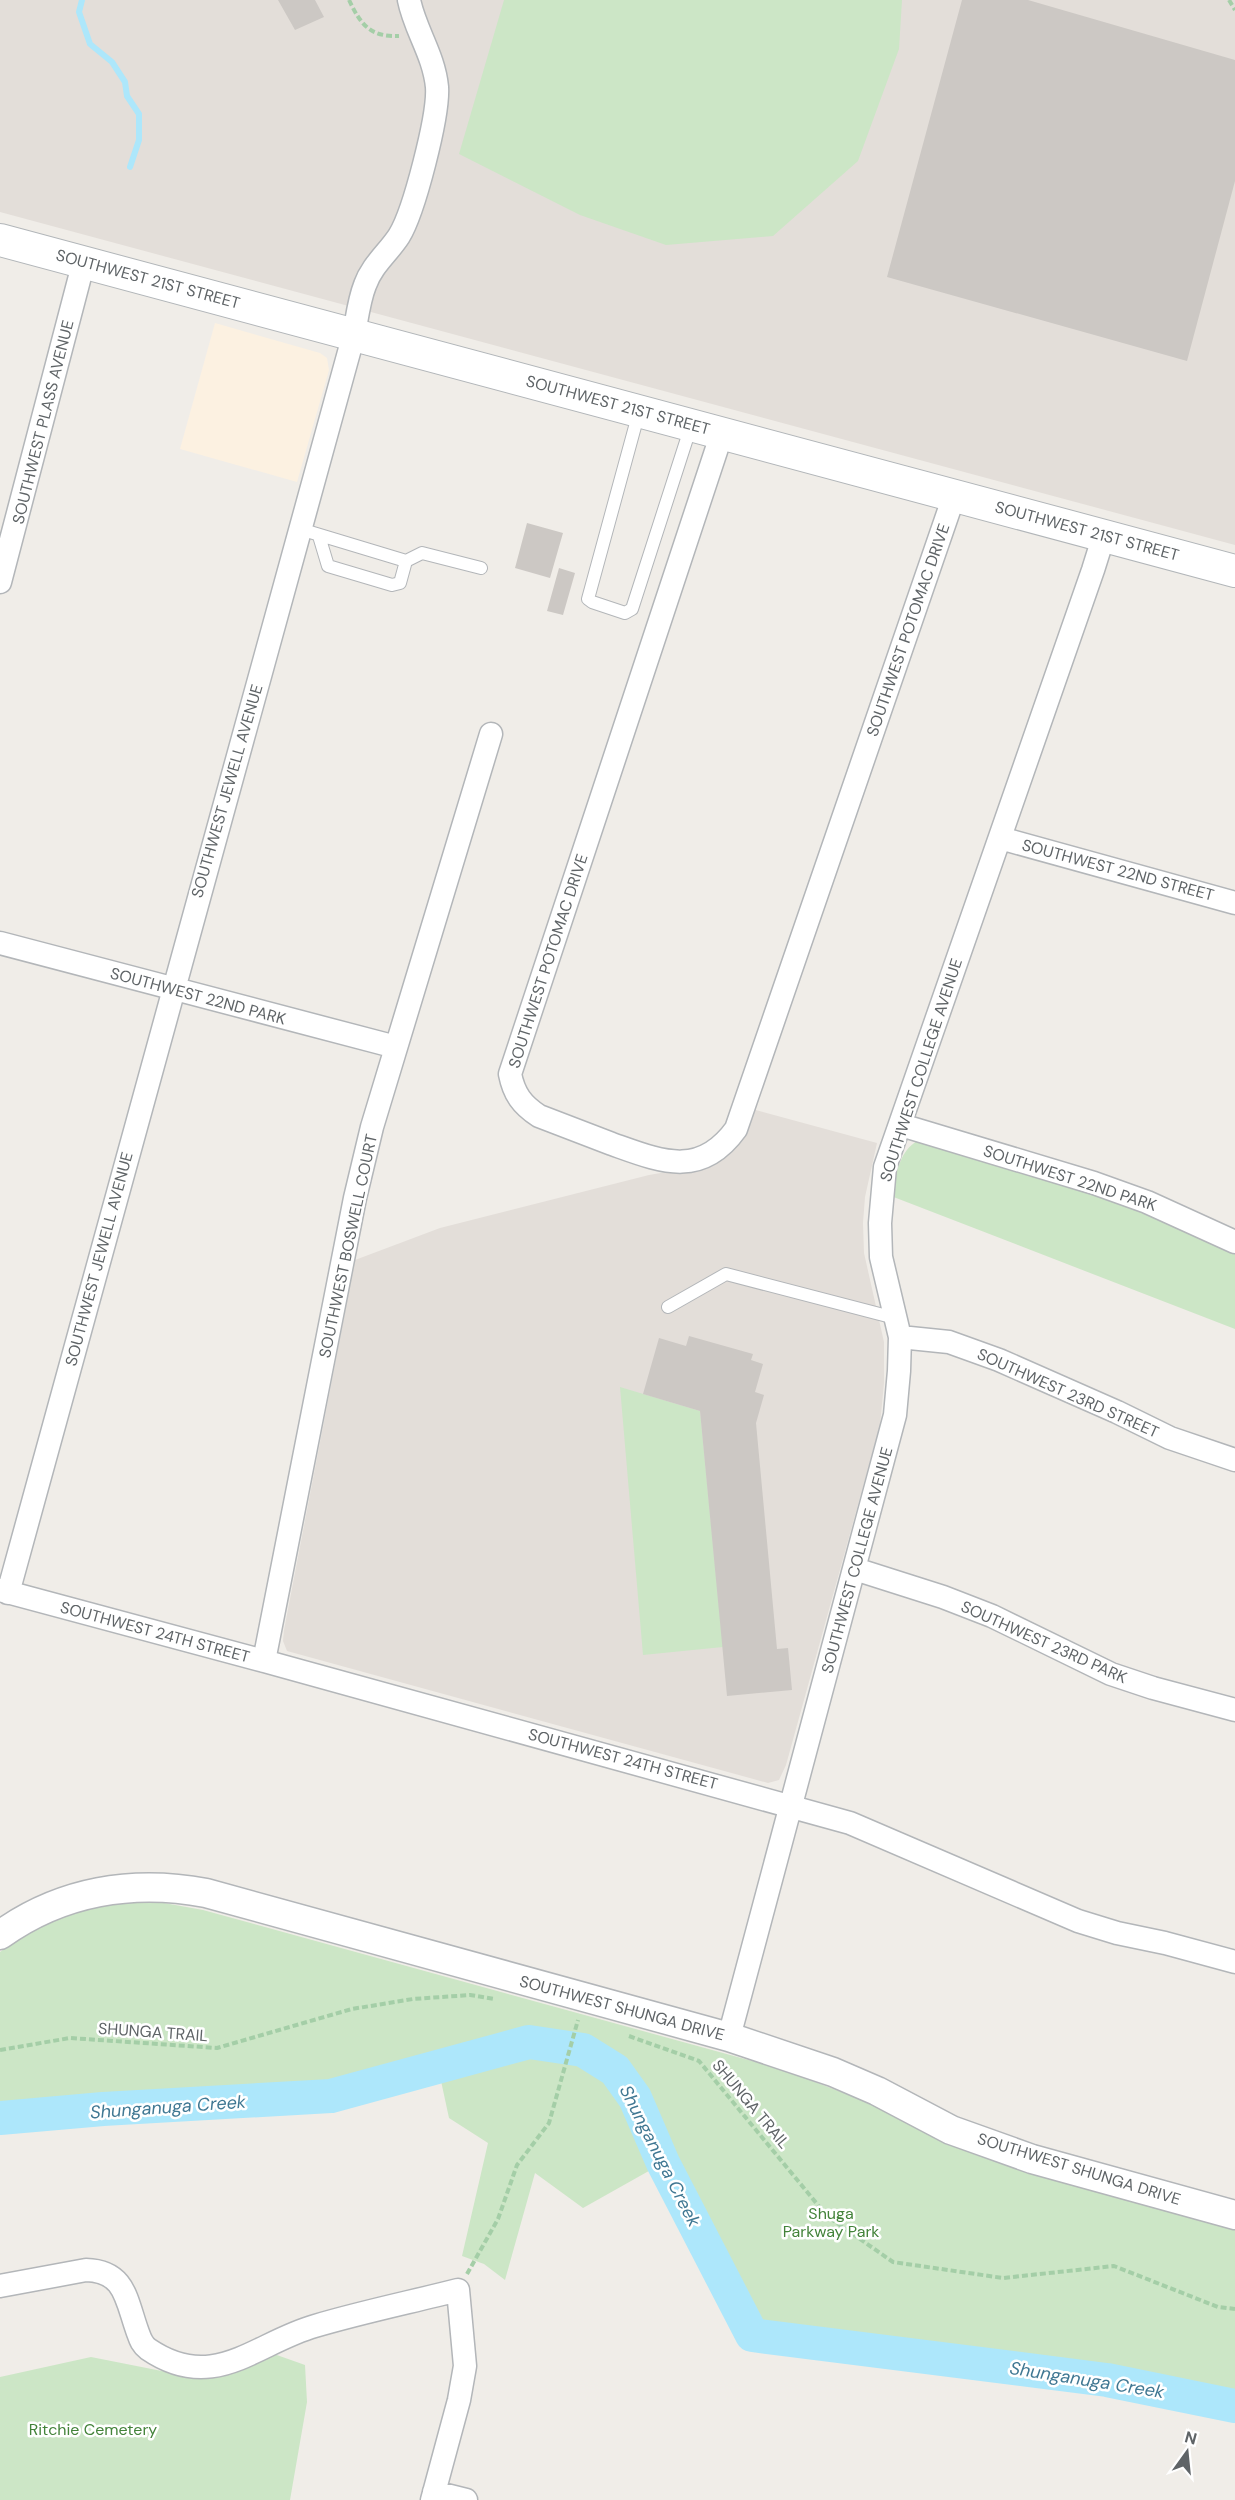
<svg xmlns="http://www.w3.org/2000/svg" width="1235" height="2500" font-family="'DM Sans',sans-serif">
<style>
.commercial{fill:#fcf1e1}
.education{fill:#e3ded9}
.green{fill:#cce6c6}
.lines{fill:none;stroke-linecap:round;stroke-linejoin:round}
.stream{stroke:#ade7fb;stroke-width:6}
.river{stroke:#ade7fb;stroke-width:34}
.building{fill:#ccc8c4}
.service-casing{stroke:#b3b6b9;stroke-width:14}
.minor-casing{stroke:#b3b6b9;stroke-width:25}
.tertiary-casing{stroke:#b3b6b9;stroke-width:31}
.secondary-casing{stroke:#b2b6b9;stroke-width:34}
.path{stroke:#a4cea7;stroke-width:4;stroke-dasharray:6 3;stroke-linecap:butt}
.service{stroke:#fff;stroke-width:12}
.minor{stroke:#fff;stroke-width:22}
.tertiary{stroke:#fff;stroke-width:28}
.secondary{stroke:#fff;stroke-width:32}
.labels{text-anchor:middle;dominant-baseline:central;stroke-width:5;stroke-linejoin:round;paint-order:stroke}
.street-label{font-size:16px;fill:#5f6467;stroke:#fff}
.park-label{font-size:16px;fill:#43833a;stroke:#fff}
.water-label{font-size:18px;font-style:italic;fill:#407893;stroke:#fff}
</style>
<rect width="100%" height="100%" fill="#f0ede8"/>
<path class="commercial" d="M215,323L320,353L327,358L329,370L297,482L180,449Z"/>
<path class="education" d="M0,0H1235V545L0,212Z
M752,1109L877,1143L865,1197L863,1223L864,1253L884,1342V1383L880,1425L786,1765L779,1780L768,1783L287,1651L283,1641L284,1630L355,1260L440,1228L649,1175L701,1166Z"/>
<path class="green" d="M504,0H902L899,49L858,161L773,236L666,245L580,215L459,154Z
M919,1140L1102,1197L1235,1250V1329L891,1196C896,1175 899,1150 919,1140Z
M620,1387L700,1411L723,1647L643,1655Z
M153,1901L203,1910L781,2069L862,2100L976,2155L1235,2229V2406L1107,2380L752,2335L663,2163L583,2208L535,2173L505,2280L484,2264L462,2256L488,2143L449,2118L438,2067L331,2096L103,2109L0,2118V1952C54,1913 87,1905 153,1901Z
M274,2354L305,2365L307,2402L290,2500H0V2377L91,2357L187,2376Z"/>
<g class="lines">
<path class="stream" d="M82,0L79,12L90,44L112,62L125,82L127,96L139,114V140L130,167"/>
<path class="river" d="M0,2118L103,2109L331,2096L529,2042L583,2050L615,2070L635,2098L663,2163L752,2335L1107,2380L1235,2406"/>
</g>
<path class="building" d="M278,0H315L324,17L295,30Z
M962,0H1028L1235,60V181L1187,361L887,277Z
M527,523L563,533L550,578L515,568Z
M559,568L575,573L563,615L547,611Z
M689,1336L753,1354L751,1360L763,1364L755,1392L764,1395L756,1423L777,1649L788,1648L792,1690L727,1696L700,1411L643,1394L659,1338L686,1346Z"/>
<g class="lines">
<g class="service-casing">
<path id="service" d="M639,412L588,599L592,602L625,613L632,609L691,426
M300,529L406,561
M319,536L328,566L392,585L400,583L406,561L422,553L481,568
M668,1307L726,1274L895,1318"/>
</g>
<g class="minor-casing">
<path id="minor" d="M722,433L510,1074C514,1094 522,1105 539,1116C563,1125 588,1135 612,1144C660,1161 700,1179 736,1129L954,496
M0,582L84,261
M1000,838L1235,903
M0,943L396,1047
M901,1125L1094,1183L1147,1202L1235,1242
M900,1337L949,1342L999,1360L1117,1412L1170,1438L1235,1460
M855,1569L943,1597L992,1616L1111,1674L1153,1688L1235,1710
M0,1590L264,1661L850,1823L1078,1921L1117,1933L1165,1943L1235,1962
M8,1593L354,334C357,318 359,300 365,285C372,265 388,253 399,236C414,212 439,115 437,87C434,55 415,30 409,0
M264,1661L355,1198L372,1127L491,734
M729,2037L895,1415L899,1371L900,1337L881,1257L880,1223L885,1167L1093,570L1104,535
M0,2286L86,2270C125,2271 126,2299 137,2330C140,2338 141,2344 148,2349C214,2394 255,2343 315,2326C362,2312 411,2302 458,2290L465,2366L459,2400L432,2500
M434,2492L466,2500"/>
</g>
<g class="tertiary-casing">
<path id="tertiary" d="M0,1935C61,1891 133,1879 206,1893L729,2037L833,2072L877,2091L951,2130L1032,2159L1235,2215"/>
</g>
<g class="secondary-casing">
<path id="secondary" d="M0,240L1235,571"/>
</g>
<path class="path" d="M349,0C361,25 370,37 399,36
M1229,0L1235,10
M629,2036L699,2061L827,2216L893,2262L1003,2278L1114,2266L1218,2307L1235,2309
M0,2050L70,2038L217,2048L352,2009L413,1999L470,1995L495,1999
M467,2274L498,2219L517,2165L549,2123L578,2020"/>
<use href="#service" class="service"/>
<use href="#minor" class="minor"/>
<use href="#tertiary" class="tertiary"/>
<use href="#secondary" class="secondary"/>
</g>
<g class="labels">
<g class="street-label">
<text transform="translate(148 279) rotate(15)">SOUTHWEST 21ST STREET</text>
<text transform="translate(618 405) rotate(15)">SOUTHWEST 21ST STREET</text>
<text transform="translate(43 422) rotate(-76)">SOUTHWEST PLASS AVENUE</text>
<text transform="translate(1087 531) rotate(15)">SOUTHWEST 21ST STREET</text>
<text transform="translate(908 630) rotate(-71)">SOUTHWEST POTOMAC DRIVE</text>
<text transform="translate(227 791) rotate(-74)">SOUTHWEST JEWELL AVENUE</text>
<text transform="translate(1118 870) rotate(15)">SOUTHWEST 22ND STREET</text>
<text transform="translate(548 961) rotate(-72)">SOUTHWEST POTOMAC DRIVE</text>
<text transform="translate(198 996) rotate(15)">SOUTHWEST 22ND PARK</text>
<text transform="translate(921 1070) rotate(-72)">SOUTHWEST COLLEGE AVENUE</text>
<text transform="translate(1070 1178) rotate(18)">SOUTHWEST 22ND PARK</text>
<text transform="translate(348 1246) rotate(-78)">SOUTHWEST BOSWELL COURT</text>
<text transform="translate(99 1259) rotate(-75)">SOUTHWEST JEWELL AVENUE</text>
<text transform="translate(1068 1393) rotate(24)">SOUTHWEST 23RD STREET</text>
<text transform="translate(857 1560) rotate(-75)">SOUTHWEST COLLEGE AVENUE</text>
<text transform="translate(155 1632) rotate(15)">SOUTHWEST 24TH STREET</text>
<text transform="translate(1044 1642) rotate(24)">SOUTHWEST 23RD PARK</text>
<text transform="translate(623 1759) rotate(15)">SOUTHWEST 24TH STREET</text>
<text transform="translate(622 2008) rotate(15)">SOUTHWEST SHUNGA DRIVE</text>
<text transform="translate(153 2032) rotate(4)">SHUNGA TRAIL</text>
<text transform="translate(751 2104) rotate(50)">SHUNGA TRAIL</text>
<text transform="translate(1079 2169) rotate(17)">SOUTHWEST SHUNGA DRIVE</text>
</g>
<g class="park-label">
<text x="831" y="2213">Shuga<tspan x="831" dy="18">Parkway Park</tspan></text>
<text x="93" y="2429">Ritchie Cemetery</text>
</g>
<g class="water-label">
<text transform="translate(168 2107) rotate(-4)">Shunganuga Creek</text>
<text transform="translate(660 2156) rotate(63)">Shunganuga Creek</text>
<text transform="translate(1087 2380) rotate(9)">Shunganuga Creek</text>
</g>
</g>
<g transform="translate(1187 2452) rotate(15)" stroke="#ffffff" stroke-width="4.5" paint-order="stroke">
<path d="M0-4.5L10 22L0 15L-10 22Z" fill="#5f6467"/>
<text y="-9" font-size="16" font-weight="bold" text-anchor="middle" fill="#5f6467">N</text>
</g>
</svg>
